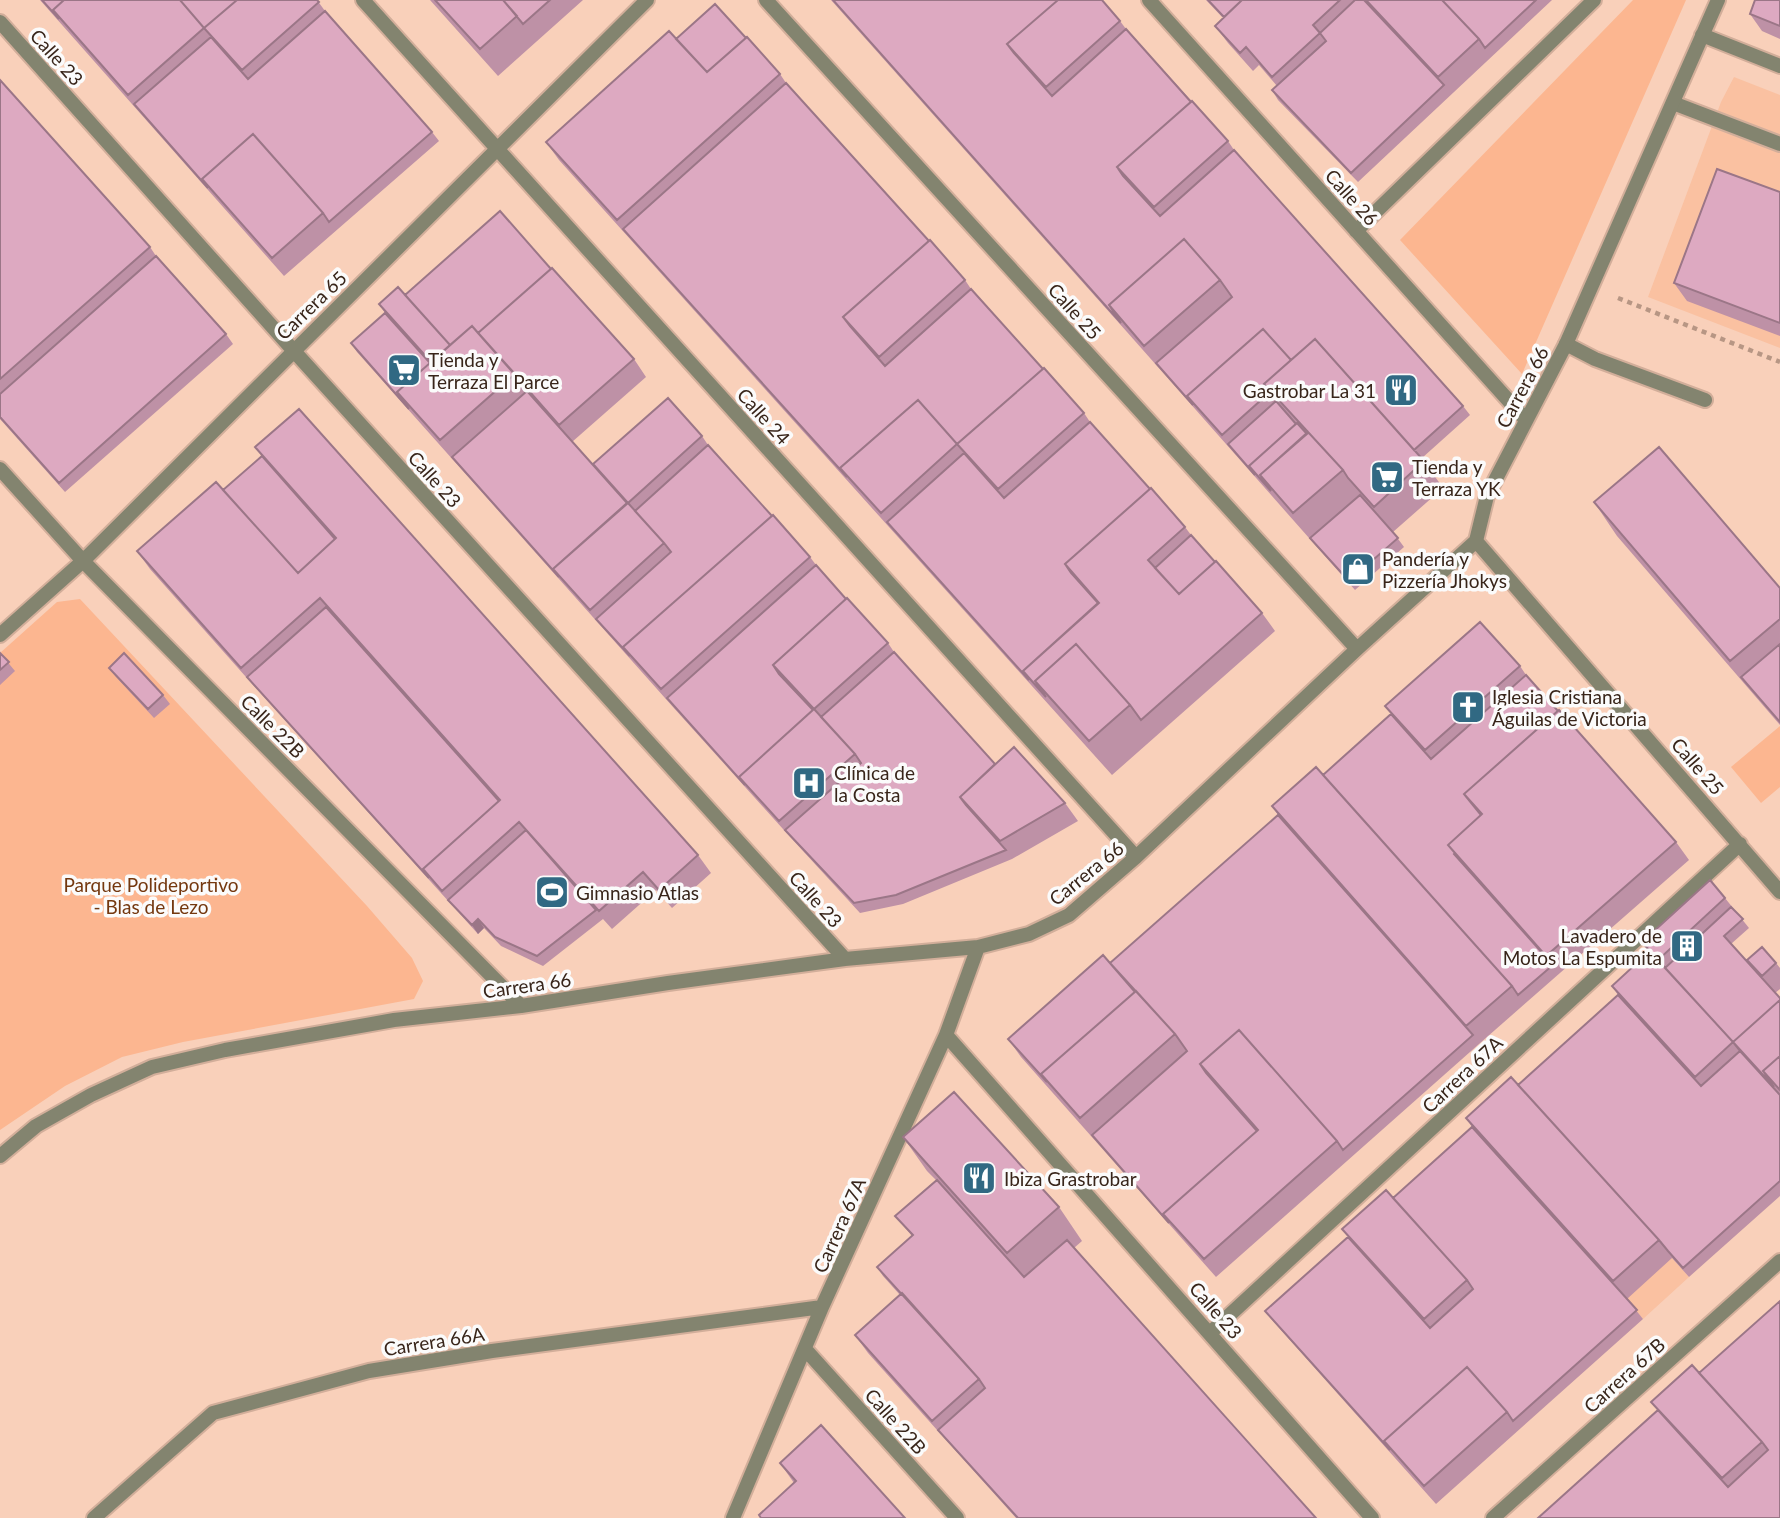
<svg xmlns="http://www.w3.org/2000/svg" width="1780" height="1518" font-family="Lato,sans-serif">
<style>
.built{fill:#fac1a1}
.green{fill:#fcb690}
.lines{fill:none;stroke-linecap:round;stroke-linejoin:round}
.lane-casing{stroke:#d2ae9a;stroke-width:18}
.street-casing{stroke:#d2ae9a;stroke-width:18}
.path{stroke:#b79684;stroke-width:4.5;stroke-dasharray:5 5;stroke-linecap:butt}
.lane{stroke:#83846f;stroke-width:14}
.street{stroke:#83846f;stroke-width:14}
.wall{fill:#be91a6}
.shaded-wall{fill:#9b7687}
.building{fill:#dda9c1;stroke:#9b7687;stroke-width:2}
.labels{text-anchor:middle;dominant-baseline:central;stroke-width:7;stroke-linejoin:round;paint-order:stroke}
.street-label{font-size:19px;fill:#38251a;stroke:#fbfbfb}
.poi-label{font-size:19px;fill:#38251a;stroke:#fbfbfb;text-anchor:start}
.park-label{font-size:19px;fill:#74380f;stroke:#fbfbfb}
</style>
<rect width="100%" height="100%" fill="#f9d0ba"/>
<path class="built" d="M1734,77L1780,95V348L1648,297L1721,102Z
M1560,1226L1672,1258L1689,1277L1643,1319Z"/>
<path class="green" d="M1633,0H1686L1522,374L1400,240Z
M80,599L367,906L412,958L423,981L414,999L183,1042L122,1057L65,1086L0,1130V653L57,602Z
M1780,726V787L1761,803L1731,767Z"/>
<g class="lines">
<g class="lane-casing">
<path id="lane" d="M1673,103L1780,144
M1566,344L1595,359L1705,400"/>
</g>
<g class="street-casing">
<path id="street" d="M363,0L1136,857
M766,0L1357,649
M1149,0L1526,420
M0,22L293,350L845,959
M1702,35L1780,66
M1356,231L1594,0
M0,469L83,561L521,1006
M1476,541L1780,892
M0,635L83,561L647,0
M946,1035L1372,1518
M0,1156L36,1126L91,1095L152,1067L225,1050L394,1020L521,1006L668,983L845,959L978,947L1029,934L1069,915L1136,857L1357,649L1476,541L1487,496L1566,344L1718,0
M1210,1333L1740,844
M805,1349L957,1518
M94,1518L213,1413L369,1371L492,1351L822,1307
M733,1518L822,1307L946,1035L978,947
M1493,1518L1780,1261"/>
</g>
<path class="path" d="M1618,298L1780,362"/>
<use href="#lane" class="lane"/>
<use href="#street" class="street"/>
</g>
<path class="wall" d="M40,0H317L325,11L432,132L439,141L284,276Z
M430,0H583L498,76Z
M831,0H1102L1120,21L1126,29L1228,141L1234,150L1463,406L1470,415L1422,458L1443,488L1393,532L1404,547L1355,590L1127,332Z
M1206,0H1552L1358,182L1278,100L1272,90L1277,86L1259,65L1253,71L1228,43L1215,26L1223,18Z
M1780,0V39L1762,31L1750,14Z
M746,38L780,74L786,83L965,280L971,289L1084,413L1090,422L1150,489L1185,527L1191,535L1215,562L1262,613L1275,631L1112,775L559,160L546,142L676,39Z
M0,80L150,247L156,256L226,334L233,344L65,492L0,419Z
M1780,192V336L1687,301L1674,283Z
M551,269L634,359L646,377L572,442L598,471L702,436L708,445L772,516L810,557L816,565L846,599L888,643L894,652L995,764L1065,803L1078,821L1012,859L903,904L860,913L792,839L673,707L357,352L351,343L385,313L379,304L405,295Z
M255,447L698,855L711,873L672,908L656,890L612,929L603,919L543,966L501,946L484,928L478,934L254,686L150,569L137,551L223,490L262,456Z
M1594,502L1780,588V725L1617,536Z
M0,653L15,671L0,685Z
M1520,666L1526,675L1676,842L1689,860L1479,1044L1216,1277L1021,1057L1008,1039L1110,963L1278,815L1272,806L1323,775L1391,714L1385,706Z
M109,668L163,695L170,704L154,718L116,677Z
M1725,898L1749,928L1731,944L1753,968L1747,960L1776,963L1780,968V989L1775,993L1780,998V1196L1689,1277L1672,1258L1627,1299L1643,1319L1436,1504L1272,1320L1265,1311L1348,1237L1342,1229L1393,1198L1472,1127L1466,1118L1519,1085L1618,995L1612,986L1649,952L1642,942Z
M903,1137L1059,1207L1082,1241L1074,1248L1316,1518H1016L868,1353L855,1335L900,1295L883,1276L877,1267L912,1236L895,1216L936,1180L927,1171Z
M1780,1301V1518H1538L1658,1410L1651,1402L1699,1373Z
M780,1463L905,1518L794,1483Z"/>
<path class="shaded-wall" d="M478,919L484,928L478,934L472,925Z"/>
<path class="building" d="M42,0H64L53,10L59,19Z
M64,0H180L204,28L237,0H317L319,2L242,70L204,28L128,95L53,10Z
M180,0H237L204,28Z
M435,0H503L517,16L480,49Z
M503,0H550L523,24Z
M833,0H1058L1007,44L1014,53L1052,96L1126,29L1191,102L1117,167L1123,176L1160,216L1234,150L1463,406L1414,450L1315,339L1291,360L1263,329L1187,396L1193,405L1156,363L1232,297L1220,280L1184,239L1109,305L1121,323Z
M1058,0H1102L1120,21L1046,87L1007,44Z
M1208,0H1242L1224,17Z
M1242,0H1340L1313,25L1320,33L1272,77L1246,47L1240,53L1215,26Z
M1355,0H1364L1444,85L1351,173L1272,90L1326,41L1320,33Z
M1366,0H1442L1479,39L1438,77Z
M1442,0H1536L1485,48L1479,39Z
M1755,0H1780V26L1750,14Z
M715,4L746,38L707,72L676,39Z
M325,11L432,132L329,222L323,213L253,134L202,179L208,188L134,104L211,37L248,79Z
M669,31L707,72L747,37L780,74L617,220L546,142Z
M0,80L150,247L0,379Z
M786,83L929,241L843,317L850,326L885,366L971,289L1043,369L957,444L918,400L840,468L847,477L623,229Z
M1192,101L1228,141L1154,207L1117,167Z
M253,134L323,213L272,258L202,179Z
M1717,169L1780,192V323L1674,283Z
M500,211L551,269L478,333L472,326L450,345L405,295Z
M1184,239L1220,280L1144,346L1109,305Z
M930,240L965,280L879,357L843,317Z
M156,256L226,334L59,483L0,417V394Z
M552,268L634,359L559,425L478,333Z
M398,287L450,345L431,362L379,304Z
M385,313L430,363L397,392L409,409L351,343Z
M472,326L515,374L440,440L397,392Z
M1263,329L1291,360L1264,384L1270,392L1222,435L1187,396Z
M1315,339L1424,461L1374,507L1348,478L1343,470L1264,384Z
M1044,368L1084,413L998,489L957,444Z
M527,391L627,503L553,569L559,577L452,457Z
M668,398L702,436L628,503L593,464Z
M918,400L957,444L881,513L840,468Z
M1276,401L1296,424L1249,466L1255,475L1228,444Z
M299,409L698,855L659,890L643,872L599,911L519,822L442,891L423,869L500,800L320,598L241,668L137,551L216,482L298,573L336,538L255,447Z
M1090,422L1150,489L1065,564L1071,573L1098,603L1023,671L1029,680L887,522L964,453L1004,498Z
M1297,423L1307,434L1260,475L1271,491L1249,466Z
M1308,432L1343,470L1293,513L1260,475Z
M708,445L772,516L623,647L630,656L596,619L671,552L664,543L635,511Z
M1659,447L1780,588V619L1730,661L1594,502Z
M262,456L335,539L298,573L223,490Z
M1151,488L1185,527L1148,560L1179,594L1216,561L1262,613L1141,720L1130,705L1076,644L1035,681L1046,697L1023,671L1099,603L1065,564Z
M1360,495L1398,538L1349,581L1310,538Z
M628,503L664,543L590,610L553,569Z
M773,515L810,557L661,689L623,647Z
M1191,535L1215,562L1179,594L1155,568Z
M816,565L846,599L773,665L779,674L813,710L739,777L745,785L667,698Z
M847,598L888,643L814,709L773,665Z
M326,607L499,801L423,869L429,878L247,677Z
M1480,622L1520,666L1425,750L1385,706Z
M1076,644L1130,705L1089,741L1035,681Z
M1780,644V722L1741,677Z
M894,652L995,764L960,797L966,805L1006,850L896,895L854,903L785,830L861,763L855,754L821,717Z
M0,653L9,662L0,670Z
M124,653L163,695L148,709L109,668Z
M1526,675L1558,711L1464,794L1481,815L1448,845L1455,853L1454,854L1553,965L1518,995L1512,986L1323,775L1391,714L1431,759Z
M814,709L855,754L779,821L739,777Z
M1559,710L1676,842L1546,956L1448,845L1482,814L1464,794Z
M1014,747L1065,803L1000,841L960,797Z
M1316,767L1512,986L1466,1026L1272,806Z
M1278,815L1473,1035L1343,1150L1337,1141L1239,1030L1200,1064L1206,1073L1257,1131L1163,1214L1169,1223L1092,1135L1187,1051L1175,1034L1110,963Z
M526,830L596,910L537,956L495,937L478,919L472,925L448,900Z
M1710,880L1725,898L1658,960L1733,1042L1695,1077L1612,986L1650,951L1642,942Z
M1731,907L1743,919L1724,936L1780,998V1000L1733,1042L1740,1051L1733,1042L1665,968Z
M1762,947L1776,963L1762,976L1747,960Z
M1103,955L1135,992L1041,1074L1047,1082L1008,1039Z
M1136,991L1175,1034L1080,1118L1041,1074Z
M1618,995L1701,1086L1740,1051L1780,1095V1181L1683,1268L1668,1251L1659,1240L1518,1085Z
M1780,1000V1056L1763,1071L1774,1087L1733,1042Z
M1239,1030L1337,1141L1204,1259L1163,1214L1258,1130L1200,1064Z
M1780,1056V1090L1763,1071Z
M1511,1077L1659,1240L1613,1281L1466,1118Z
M954,1092L1059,1207L1007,1253L903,1137Z
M1472,1127L1637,1310L1513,1421L1507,1412L1467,1367L1384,1441L1390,1450L1265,1311L1348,1237L1430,1328L1473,1289L1467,1280L1393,1198Z
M937,1180L1024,1277L1067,1240L1316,1518H1018L938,1430L985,1388L979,1379L877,1267L913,1235L895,1216Z
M1386,1190L1467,1280L1424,1319L1342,1229Z
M902,1293L979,1379L932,1421L855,1335Z
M1780,1301V1518H1538L1658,1410L1728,1487L1768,1450L1762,1442L1699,1373Z
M1692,1365L1762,1442L1722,1478L1651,1402Z
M1467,1367L1507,1412L1424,1486L1384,1441Z
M821,1425L905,1518H761L759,1515L796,1481L780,1463Z"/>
<defs>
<g id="supermarket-square" transform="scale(1.75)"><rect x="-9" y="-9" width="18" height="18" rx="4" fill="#316983" stroke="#fbfbfb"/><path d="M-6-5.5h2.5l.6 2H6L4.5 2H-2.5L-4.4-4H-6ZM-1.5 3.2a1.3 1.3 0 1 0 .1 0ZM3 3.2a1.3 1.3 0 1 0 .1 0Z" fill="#fff"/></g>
<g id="restaurant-square" transform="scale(1.75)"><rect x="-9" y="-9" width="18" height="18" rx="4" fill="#316983" stroke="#fbfbfb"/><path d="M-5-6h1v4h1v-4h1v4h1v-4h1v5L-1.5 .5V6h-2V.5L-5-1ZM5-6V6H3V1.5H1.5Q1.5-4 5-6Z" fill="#fff"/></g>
<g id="shop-square" transform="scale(1.75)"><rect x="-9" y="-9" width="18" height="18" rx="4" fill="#316983" stroke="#fbfbfb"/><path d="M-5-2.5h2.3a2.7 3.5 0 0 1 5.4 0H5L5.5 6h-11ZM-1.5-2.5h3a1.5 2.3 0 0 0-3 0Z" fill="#fff"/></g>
<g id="church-square" transform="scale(1.75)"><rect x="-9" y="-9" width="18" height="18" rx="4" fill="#316983" stroke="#fbfbfb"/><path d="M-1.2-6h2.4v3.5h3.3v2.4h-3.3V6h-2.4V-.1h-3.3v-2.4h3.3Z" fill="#fff"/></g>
<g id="hospital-square" transform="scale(1.75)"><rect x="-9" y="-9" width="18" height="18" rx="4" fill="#316983" stroke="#fbfbfb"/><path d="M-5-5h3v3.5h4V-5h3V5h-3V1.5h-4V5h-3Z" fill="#fff"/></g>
<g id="stadium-square" transform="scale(1.75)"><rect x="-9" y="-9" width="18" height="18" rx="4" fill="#316983" stroke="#fbfbfb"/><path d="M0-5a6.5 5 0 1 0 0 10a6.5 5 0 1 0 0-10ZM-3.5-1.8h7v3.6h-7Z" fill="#fff"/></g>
<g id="building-square" transform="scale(1.75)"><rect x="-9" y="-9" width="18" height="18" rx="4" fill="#316983" stroke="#fbfbfb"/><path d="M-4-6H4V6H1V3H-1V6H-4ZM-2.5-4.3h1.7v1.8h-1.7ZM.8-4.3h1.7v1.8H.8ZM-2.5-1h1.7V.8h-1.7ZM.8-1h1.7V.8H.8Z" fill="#fff"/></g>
</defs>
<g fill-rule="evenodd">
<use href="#supermarket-square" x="404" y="370"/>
<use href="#restaurant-square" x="1401" y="390"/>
<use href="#supermarket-square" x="1387" y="477"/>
<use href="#shop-square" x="1358" y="569"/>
<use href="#church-square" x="1468" y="707"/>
<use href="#hospital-square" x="809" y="783"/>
<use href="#stadium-square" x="552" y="892"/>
<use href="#building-square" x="1687" y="946"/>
<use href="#restaurant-square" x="979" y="1178"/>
</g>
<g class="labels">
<g class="street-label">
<text transform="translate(57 57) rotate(48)">Calle 23</text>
<text transform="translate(1352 197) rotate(48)">Calle 26</text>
<text transform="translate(311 305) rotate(-44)">Carrera 65</text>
<text transform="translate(1075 311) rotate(48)">Calle 25</text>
<text transform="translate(1522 387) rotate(-62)">Carrera 66</text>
<text transform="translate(764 416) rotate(48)">Calle 24</text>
<text transform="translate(435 479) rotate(48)">Calle 23</text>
<text transform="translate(273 726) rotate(45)">Calle 22B</text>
<text transform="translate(1698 766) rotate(49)">Calle 25</text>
<text transform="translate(1086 873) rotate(-39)">Carrera 66</text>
<text transform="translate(816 899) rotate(48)">Calle 23</text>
<text transform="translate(527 985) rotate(-8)">Carrera 66</text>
<text transform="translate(1462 1074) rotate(-43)">Carrera 67A</text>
<text transform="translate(839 1225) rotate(-66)">Carrera 67A</text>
<text transform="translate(1216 1310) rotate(49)">Calle 23</text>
<text transform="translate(434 1341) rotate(-9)">Carrera 66A</text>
<text transform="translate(1624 1375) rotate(-42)">Carrera 67B</text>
<text transform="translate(896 1421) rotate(48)">Calle 22B</text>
</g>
<g class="poi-label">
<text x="428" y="359">Tienda y<tspan x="428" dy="22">Terraza El Parce</tspan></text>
<text x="1376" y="390" text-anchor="end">Gastrobar La 31</text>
<text x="1412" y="466">Tienda y<tspan x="1412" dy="22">Terraza YK</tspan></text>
<text x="1382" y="558">Pandería y<tspan x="1382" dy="22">Pizzería Jhokys</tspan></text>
<text x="1492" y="696">Iglesia Cristiana<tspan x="1492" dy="22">Águilas de Victoria</tspan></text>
<text x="834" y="772">Clínica de<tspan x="834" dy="22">la Costa</tspan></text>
<text x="576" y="892">Gimnasio Atlas</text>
<text x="1662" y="935" text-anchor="end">Lavadero de<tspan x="1662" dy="22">Motos La Espumita</tspan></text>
<text x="1004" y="1178">Ibiza Grastrobar</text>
</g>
<g class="park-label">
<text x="151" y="884">Parque Polideportivo<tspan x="151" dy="22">- Blas de Lezo</tspan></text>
</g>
</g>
</svg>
